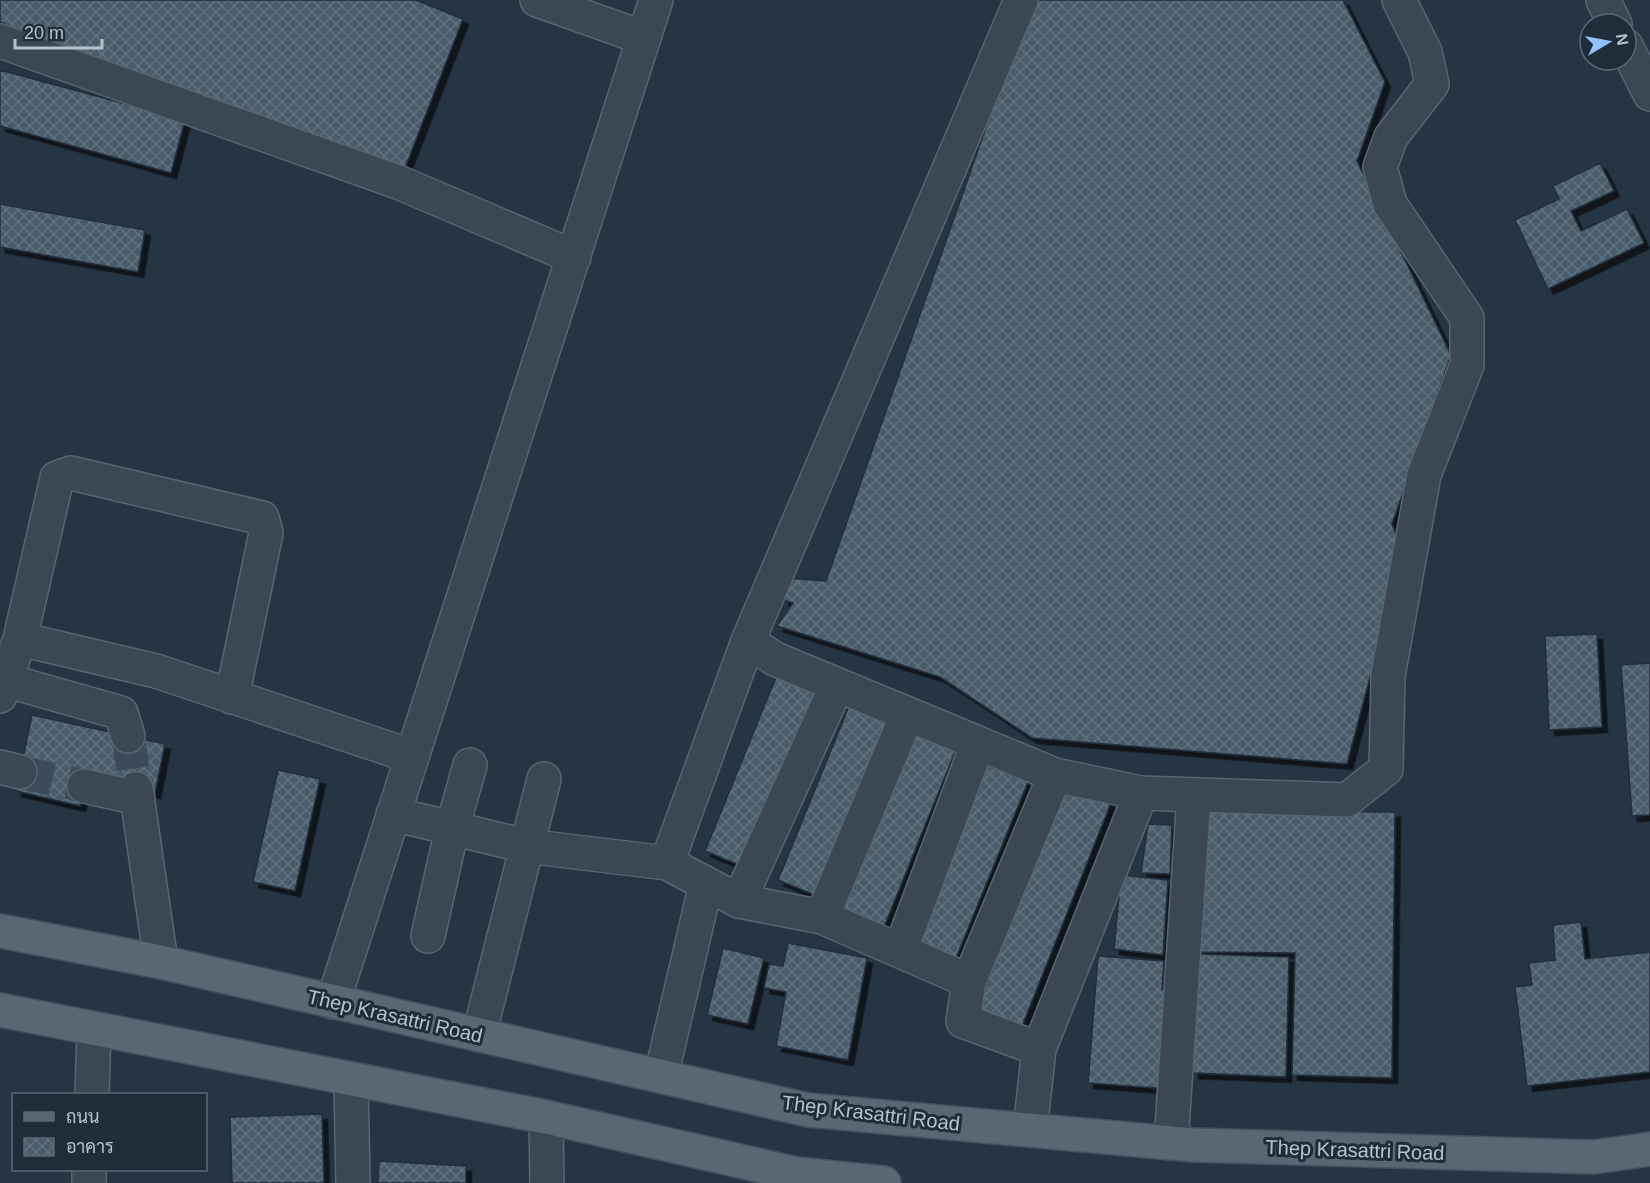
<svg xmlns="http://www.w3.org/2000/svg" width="1650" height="1183" font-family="Arial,Sarabun,sans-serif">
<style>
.building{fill:url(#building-cross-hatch);stroke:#212e3b;stroke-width:1.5;filter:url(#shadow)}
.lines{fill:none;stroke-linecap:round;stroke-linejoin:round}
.minor-tunnel{stroke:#3c4a59;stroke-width:33;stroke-dasharray:33 16;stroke-linecap:butt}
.minor-casing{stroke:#596571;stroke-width:36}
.major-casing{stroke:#44505d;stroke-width:36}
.minor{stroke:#3b4753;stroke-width:33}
.major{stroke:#596673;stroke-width:33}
.labels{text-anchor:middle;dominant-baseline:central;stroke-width:6;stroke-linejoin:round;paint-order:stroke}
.street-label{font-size:20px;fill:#b8c2cd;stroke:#1f2c39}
</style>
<defs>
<pattern id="building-cross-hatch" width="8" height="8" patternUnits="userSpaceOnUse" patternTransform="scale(1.5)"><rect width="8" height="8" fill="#4a5b6a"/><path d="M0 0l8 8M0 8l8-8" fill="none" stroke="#62717e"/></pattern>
<filter id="shadow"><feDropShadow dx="5.5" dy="5.5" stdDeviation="0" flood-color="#0009"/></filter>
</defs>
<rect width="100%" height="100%" fill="#263544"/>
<path class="building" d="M0,0H416L463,19L400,181L0,22Z
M1031,0H1343L1385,82L1357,161L1451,355L1392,524L1403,553L1347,764L1032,738L940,677L777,626L793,603L783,600L784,578L826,581Z
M0,70L185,120L171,173L0,126Z
M1600,163L1614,191L1571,211L1581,231L1627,209L1644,243L1548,289L1515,220L1559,199L1553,186Z
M0,204L145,230L138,272L0,247Z
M1597,634L1602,727L1549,730L1545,636Z
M1650,663V815L1632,816L1621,665Z
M779,670L823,688L749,869L705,851Z
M852,699L896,717L822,898L778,880Z
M32,715L165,744L155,793L86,778L80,806L16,791Z
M914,728L957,747L884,927L840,908Z
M984,764L1028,782L954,963L910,945Z
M278,770L320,779L295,891L253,882Z
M1066,785L1111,803L1021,1029L976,1011Z
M1201,811L1395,812L1392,1078L1292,1075L1295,953L1200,952Z
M1148,824L1172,825L1170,874L1141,873Z
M1121,875L1168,880L1163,955L1114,949Z
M1581,922L1585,959L1650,952V1072L1527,1086L1515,987L1532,985L1529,963L1555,960L1553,925Z
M788,943L867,958L848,1060L776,1046L786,992L764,988L769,964L783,966Z
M723,948L764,958L748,1024L707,1015Z
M1197,954L1289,957L1286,1077L1193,1073Z
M1098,956L1164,961L1162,989L1177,991L1169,1089L1088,1083Z
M322,1114L324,1183H232L230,1117Z
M379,1161L466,1166V1183H378Z"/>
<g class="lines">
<path class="minor-tunnel" d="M128,736L136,789
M20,772L84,786"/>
<g class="minor-casing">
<path id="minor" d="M537,0L644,38
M1603,0L1615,24
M0,41L398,182L574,257
M1626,46L1650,94
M20,639L57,478L71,473L262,518L266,533L232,697
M748,641L1021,0
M5,680L121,713L128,736
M0,696L20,639L156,671L411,756
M978,743L1055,775L1141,793
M0,767L20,772
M84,786L138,798
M136,789L161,962
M393,814L526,846L667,863L739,901L822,917L969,981L963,1021L1039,1049L1030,1130
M667,863L748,641L775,659L978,743L900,951
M739,901L837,685
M822,917L907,715
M428,936L452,829L470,765
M969,981L1055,775
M333,1002L656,0
M479,1035L544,779
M1039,1049L1141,793L1347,800L1386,769L1388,676L1424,475L1467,365V318L1390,204L1380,167L1391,137L1432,84L1425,52L1399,0
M661,1076L706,884
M351,1080L353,1183
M92,1094L94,1029
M546,1117L547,1183
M1171,1143L1194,795
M89,1183V1170"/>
</g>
<g class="major-casing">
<path id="major" d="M0,931L161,962L808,1110L1193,1145L1594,1157L1650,1149
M0,1010L546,1117L797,1174L884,1183"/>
</g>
<use href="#minor" class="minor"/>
<use href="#major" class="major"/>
</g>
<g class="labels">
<g class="street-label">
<text transform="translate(395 1016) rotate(13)">Thep Krasattri Road</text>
<text transform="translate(871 1113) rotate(7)">Thep Krasattri Road</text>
<text transform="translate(1355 1150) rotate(2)">Thep Krasattri Road</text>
</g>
</g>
<rect x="12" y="1093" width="195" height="78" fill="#1f2c39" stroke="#5c6874" stroke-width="1.5"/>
<rect x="24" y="1112" width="30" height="9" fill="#596673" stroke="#5c6874" stroke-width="1.5"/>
<text x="66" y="1123" font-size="18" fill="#b8c2cd">ถนน</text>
<rect x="24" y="1138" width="30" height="18" fill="url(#building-cross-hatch)" stroke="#5c6874" stroke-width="1.5"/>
<text x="66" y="1153" font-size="18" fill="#b8c2cd">อาคาร</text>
<g transform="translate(1608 42) rotate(80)"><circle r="28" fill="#1f2c39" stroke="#5c6874" stroke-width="1.5"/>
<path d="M0-4.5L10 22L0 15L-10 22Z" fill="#8fc1fb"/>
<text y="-9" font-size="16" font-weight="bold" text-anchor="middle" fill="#b8c2cd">N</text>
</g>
<path d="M15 39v9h87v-9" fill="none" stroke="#b8c2cd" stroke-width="3"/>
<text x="24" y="39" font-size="18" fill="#b8c2cd" stroke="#1f2c39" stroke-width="4.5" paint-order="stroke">20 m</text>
</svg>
